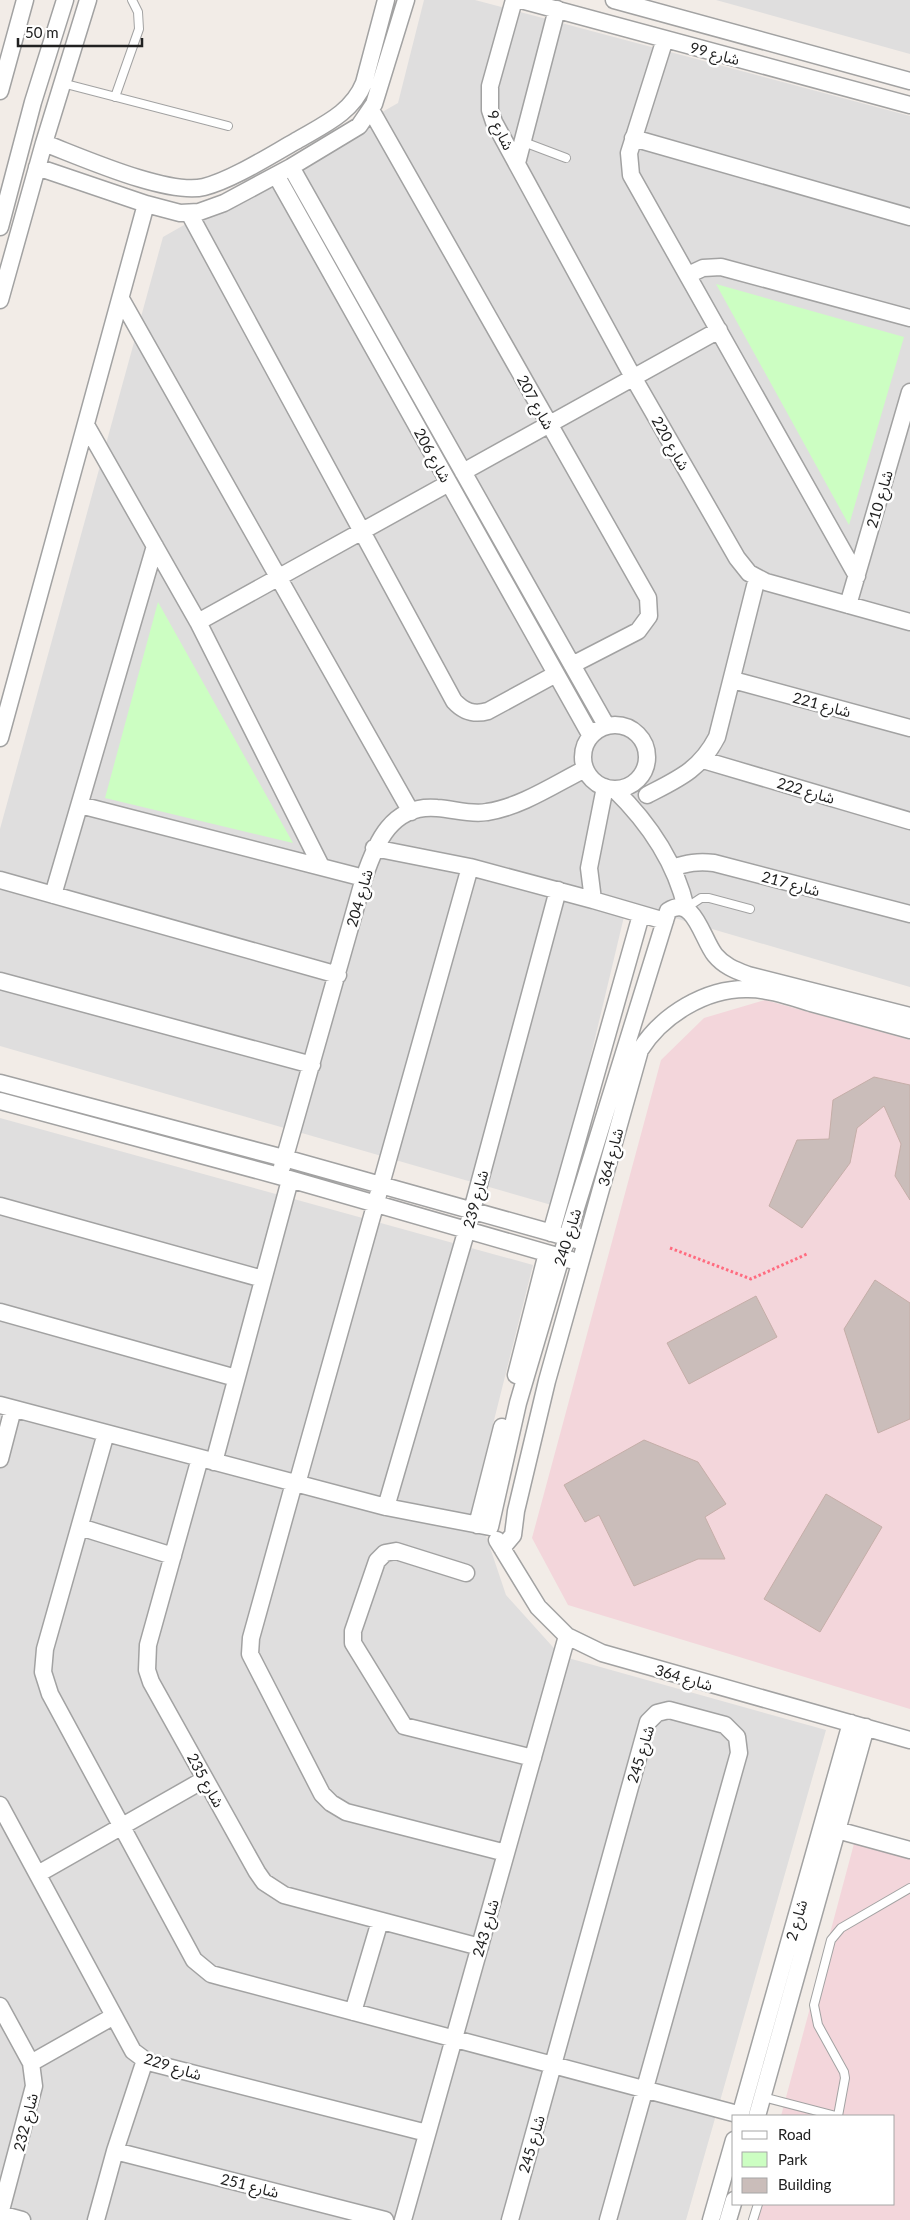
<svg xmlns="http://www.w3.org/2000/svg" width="910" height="2220" font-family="Lato,'Noto Sans Arabic',sans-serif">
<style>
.residential{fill:#dfdede}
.commercial{fill:#f3d6db}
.park{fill:#ccfec2}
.building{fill:#cabdba;stroke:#c5aea8}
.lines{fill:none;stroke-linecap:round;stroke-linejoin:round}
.lane-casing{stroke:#a2a2a2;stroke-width:10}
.street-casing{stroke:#a2a2a2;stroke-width:19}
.path{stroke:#ff6b7f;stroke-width:3;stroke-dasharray:2.5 2.5;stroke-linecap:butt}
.lane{stroke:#fff;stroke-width:8}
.street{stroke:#fff;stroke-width:16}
.labels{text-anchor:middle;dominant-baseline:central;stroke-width:5;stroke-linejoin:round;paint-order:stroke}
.street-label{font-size:15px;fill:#212121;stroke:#fff}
</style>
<rect width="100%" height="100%" fill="#f2ece7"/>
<path class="residential" d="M424,0H475L910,116V987L627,904L555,1206L0,1046V829L163,237L398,103Z
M716,0H910V54Z
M0,1118L533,1265L474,1500L506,1595L561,1656L826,1730L686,2220H0Z"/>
<path class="commercial" d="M765,1000L910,1040V1709L568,1605L532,1538L661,1060L704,1018Z
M855,1840L910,1857V2220H753L758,2204H894V2116H781Z"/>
<path class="park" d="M716,284L904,337L849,525Z
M158,602L293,843L105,798Z"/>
<path class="building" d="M874,1077L910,1085V1200L895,1176L901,1144L884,1106L857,1128L850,1163L802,1228L769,1206L797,1140L829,1139L833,1100Z
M875,1280L910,1303V1419L878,1433L844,1329Z
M756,1296L777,1337L689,1384L667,1343Z
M644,1440L698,1462L726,1504L705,1517L725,1559H698L634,1586L599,1515L585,1522L564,1485Z
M826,1494L882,1527L820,1632L764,1599Z"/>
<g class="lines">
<g class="lane-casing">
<path id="lane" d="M62,83L228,126
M115,97L139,29L138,12L132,0
M521,141L566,158
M686,908L701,898H709L750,909
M763,2097L836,2116
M838,2116L845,2078L844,2072L818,2025L814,2005L831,1940L841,1928L910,1888
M753,2220L758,2204"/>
</g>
<g class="street-casing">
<path id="street" d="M514,0L490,86V110L494,122L633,377L737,558L749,573L766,582L910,622
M521,0L910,105
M614,0L910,81
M665,39L629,153L631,175L857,576
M0,91L25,0
M371,110L648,598L649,616L638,631L572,665
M633,138L910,217
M44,143C81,157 168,196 204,187C232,180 271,155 296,141C323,125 352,113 364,83L386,0
M517,163L557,9
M37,167L146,204L180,213L199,212L224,203L291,167L359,126L374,104L406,0
M291,167L606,725
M276,175L591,736
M189,213L454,701C464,712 474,715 488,711L556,674
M0,227L33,102L65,0
M688,275L703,268L721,267L910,318
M121,299L411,812
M0,300L44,143L88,0
M86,425L198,622L321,866
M463,472L719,330
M848,605L910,392
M198,622L449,483
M733,680L910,728
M583 757a32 32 0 1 1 64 0a32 32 0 1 1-64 0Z
M0,738L146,204
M703,760L910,821
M614,789C649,823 675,861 686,908
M647,795C678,779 700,770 717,737L757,578
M80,805L364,878
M374,848L470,867L593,900L589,868L605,787
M672,868C687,863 698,861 714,863L910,914
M0,880L338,975
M53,895L155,546
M593,900L665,921
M0,981L312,1065
M0,1083L295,1161L577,1240
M0,1101L279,1176L571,1260
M282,1167L364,878C376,842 392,804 437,808C454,809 470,815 487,812C521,807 555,784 585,769
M0,1206L263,1279
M551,1233L641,915
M0,1312L236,1378
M516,1375L547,1253
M0,1405L386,1507L490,1527
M106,1433L45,1649L43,1672L50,1694L194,1960L211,1974L222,1977L741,2115
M200,1458L148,1645L147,1670L151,1682L257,1872L264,1882L284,1895L480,1947
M0,1459L13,1409
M214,1462L290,1180
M294,1483L251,1638L250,1654L322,1794L331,1803L346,1812L506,1853
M297,1484L470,867
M386,1507L467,1229L558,890
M477,1525L502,1427
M80,1527L173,1556
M490,1527L518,1403L567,1237L668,911C694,894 702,939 715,955C724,966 735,970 748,975L910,1016
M497,1540L538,1607L567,1636L602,1653L910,1740
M502,1548L513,1535L516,1511L547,1381L640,1050C662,1015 706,988 748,989C769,989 791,997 811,1003C844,1012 877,1021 910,1030
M466,1573L396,1551L385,1553L377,1561L353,1631V1643L404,1726L533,1758
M0,1805L133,2051L145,2060L152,2063L427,2133
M837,1830L910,1850
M38,1874L205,1779
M0,2006L31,2063L34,2086L0,2214
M353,2012L380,1921
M31,2063L114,2016
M740,2116L851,1723
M757,2116L866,1727
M115,2151L385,2220
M0,2214L22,2220
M96,2220L115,2151L145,2060
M403,2220L567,1636
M510,2220L648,1722L657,1713L669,1710L725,1725L737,1737L739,1753L608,2220
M711,2220L734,2140
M728,2220L734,2200"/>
</g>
<path class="path" d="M670,1248L751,1279L807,1254"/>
<use href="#lane" class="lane"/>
<use href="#street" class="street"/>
</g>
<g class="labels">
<g class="street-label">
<text transform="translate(715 53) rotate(15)">شارع 99</text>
<text transform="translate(501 130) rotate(65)">شارع 9</text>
<text transform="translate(536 402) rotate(61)">شارع 207</text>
<text transform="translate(671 443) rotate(60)">شارع 220</text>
<text transform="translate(433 455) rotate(61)">شارع 206</text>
<text transform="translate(879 499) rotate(-74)">شارع 210</text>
<text transform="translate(822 704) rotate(15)">شارع 221</text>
<text transform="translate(806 790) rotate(16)">شارع 222</text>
<text transform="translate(791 883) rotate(15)">شارع 217</text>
<text transform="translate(359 898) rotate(-74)">شارع 204</text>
<text transform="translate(610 1157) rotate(-75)">شارع 364</text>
<text transform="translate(475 1199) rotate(-75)">شارع 239</text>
<text transform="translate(567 1237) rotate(-73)">شارع 240</text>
<text transform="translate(684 1677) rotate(16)">شارع 364</text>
<text transform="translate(640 1754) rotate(-73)">شارع 245</text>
<text transform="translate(206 1780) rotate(61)">شارع 235</text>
<text transform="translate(796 1920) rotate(-74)">شارع 2</text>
<text transform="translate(485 1928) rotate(-74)">شارع 243</text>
<text transform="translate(173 2066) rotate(17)">شارع 229</text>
<text transform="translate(25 2122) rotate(-76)">شارع 232</text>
<text transform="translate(531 2144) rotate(-74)">شارع 245</text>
<text transform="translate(250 2185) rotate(14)">شارع 251</text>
</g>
</g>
<rect x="732" y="2115" width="162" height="90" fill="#ffffff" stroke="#a6a6a6"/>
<rect x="742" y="2131" width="25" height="8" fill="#ffffff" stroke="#a6a6a6"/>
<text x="778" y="2140" font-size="15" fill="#212121">Road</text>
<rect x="742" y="2152" width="25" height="15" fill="#ccfec2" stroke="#a6a6a6"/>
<text x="778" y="2165" font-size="15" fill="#212121">Park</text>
<rect x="742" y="2178" width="25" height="15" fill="#cabdba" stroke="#a6a6a6"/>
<text x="778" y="2190" font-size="15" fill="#212121">Building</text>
<path d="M18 38v8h124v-8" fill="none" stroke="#212121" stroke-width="2.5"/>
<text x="25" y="38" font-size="15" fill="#212121" stroke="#ffffff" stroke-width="4" paint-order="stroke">50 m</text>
</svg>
